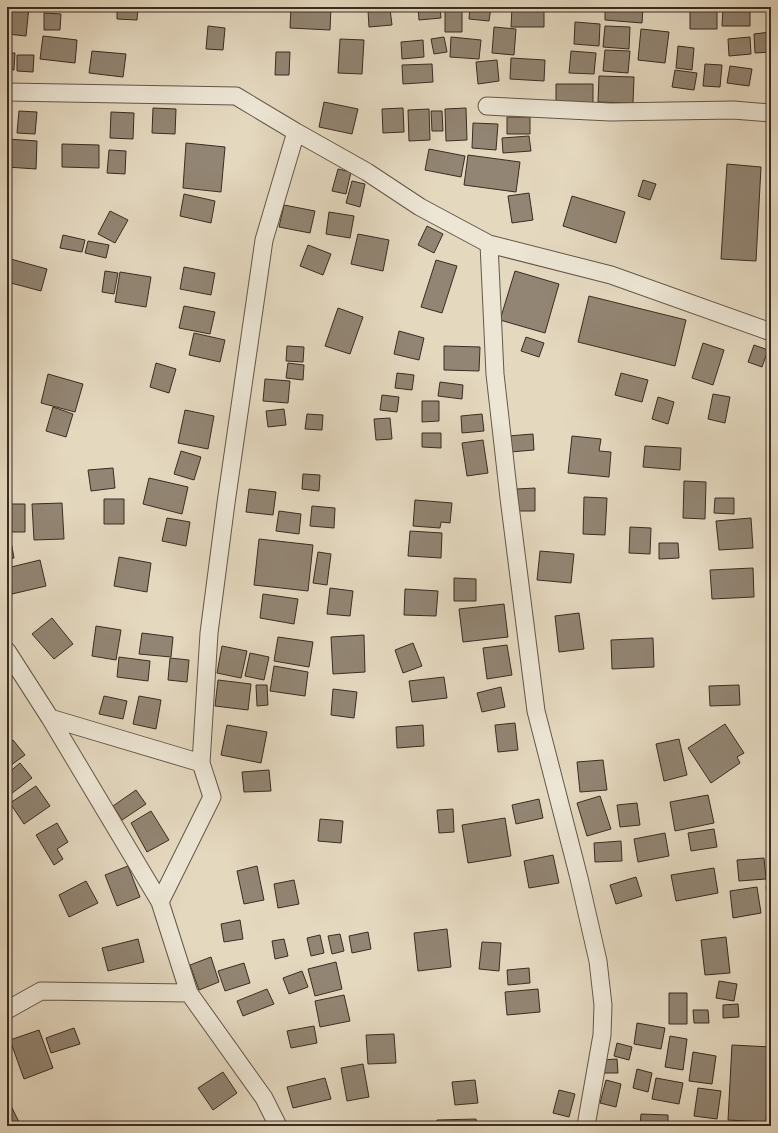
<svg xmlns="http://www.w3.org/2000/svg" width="778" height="1133" font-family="'IM FELL DW Pica',serif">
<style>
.building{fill:#928573;stroke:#3a2c21}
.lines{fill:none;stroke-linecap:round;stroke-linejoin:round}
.street-casing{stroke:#645748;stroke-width:19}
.street{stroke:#ede6d5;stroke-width:17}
</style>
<rect width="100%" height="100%" fill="#e4d8bf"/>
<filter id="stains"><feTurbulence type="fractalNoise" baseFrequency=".005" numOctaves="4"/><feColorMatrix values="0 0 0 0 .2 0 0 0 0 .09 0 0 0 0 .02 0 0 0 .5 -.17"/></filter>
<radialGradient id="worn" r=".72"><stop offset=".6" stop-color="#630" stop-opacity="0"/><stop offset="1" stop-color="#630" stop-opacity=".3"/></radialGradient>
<path class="building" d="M7,7H29L26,36L7,34Z
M45,7H62V11H45Z
M117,7H138L137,20L117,19Z
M291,7H331L330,30L290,28Z
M418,7H440L441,18L419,20Z
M470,7H491L489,21L469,19Z
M512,7H544V27H511Z
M605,7H643L642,23L605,20Z
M690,8L717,9V29H690Z
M723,8H750V26H722Z
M390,9L392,25L369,27L368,10Z
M445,10H462V32H445Z
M44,13L61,14L60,30H44Z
M575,22L600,24L599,46L574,44Z
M208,26L225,28L223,50L206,49Z
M605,26L630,27L629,49L603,47Z
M494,27L516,29L514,55L492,53Z
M641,29L669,32L665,63L638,60Z
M770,32L771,52L755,53L754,34Z
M43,36L77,40L75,63L40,59Z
M444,37L447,52L434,54L431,39Z
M451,37L481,40L479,59L450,57Z
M750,37L751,54L729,56L728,39Z
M340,39L364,40L362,74L338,73Z
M423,40L424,57L402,59L401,42Z
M678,46L694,48L692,70L676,68Z
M605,50L630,51L628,73L603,71Z
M92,51L126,54L123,77L89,73Z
M571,51L596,53L594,74L569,73Z
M276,52H290L289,75H275Z
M7,53H15L14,70L7,69Z
M17,55H34L33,72L17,71Z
M511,58L545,60L544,81L510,79Z
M497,60L499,81L478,84L476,62Z
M432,64L433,82L403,84L402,65Z
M705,64L722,65L720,87L703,86Z
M730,66L752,69L749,86L727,83Z
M675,70L697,73L694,90L672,87Z
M599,76L634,77L633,103L598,102Z
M556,84H593V103H556Z
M324,102L358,109L352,134L319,127Z
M153,108L176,109L175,134L152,133Z
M403,108L404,132L383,133L382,109Z
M466,108L467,140L446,141L445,109Z
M429,109L430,140L409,141L408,110Z
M19,111L37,112L35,134L17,133Z
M431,111H442L443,131H432Z
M111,112L134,113L133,139L110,138Z
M507,117H530V134H507Z
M473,123L498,124L496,150L472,148Z
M529,136L531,151L503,153L502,138Z
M7,139L37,141L36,169L7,167Z
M186,143L225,147L221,192L183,188Z
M62,144L99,145V168L62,167Z
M429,149L465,156L461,177L425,170Z
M109,150L126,151L125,174L107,173Z
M468,155L520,162L516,192L464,185Z
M727,164L761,167L756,261L721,259Z
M338,169L351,172L346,194L332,191Z
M643,180L656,184L650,200L638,196Z
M352,181L365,184L360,207L346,203Z
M529,193L533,220L512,223L508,196Z
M184,194L215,201L211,223L180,216Z
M572,196L625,212L616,243L563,226Z
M284,205L315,211L310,233L279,227Z
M110,211L128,220L115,243L98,234Z
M329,212L354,216L350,238L326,234Z
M427,226L443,234L434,253L418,245Z
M358,234L389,240L383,271L351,264Z
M63,235L85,240L82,252L60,248Z
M88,241L109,245L106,258L85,253Z
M308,245L331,254L323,275L300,266Z
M7,258L47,269L41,291L7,282Z
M436,260L457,266L442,313L421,307Z
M184,267L215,273L211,295L180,289Z
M105,271L118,273L114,294L102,292Z
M515,271L559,284L545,333L500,320Z
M120,272L151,277L146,307L115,302Z
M589,296L686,320L675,366L578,342Z
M184,306L215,312L210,334L179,328Z
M338,308L363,317L350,354L325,346Z
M399,331L424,338L419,360L394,354Z
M194,333L225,340L220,362L189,355Z
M526,337L544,343L539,357L521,351Z
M703,343L724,350L713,385L692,378Z
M754,345L768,350L762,367L748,362Z
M287,346L304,347L303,362L286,361Z
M444,346L480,347L479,371L444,370Z
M156,363L176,369L169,393L150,387Z
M288,363L304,365L303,380L286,378Z
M397,373L414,375L412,390L395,388Z
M621,373L648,380L642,402L615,395Z
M48,374L83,384L75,412L41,403Z
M265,379L290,381L288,403L263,401Z
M440,382L463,385L462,399L438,396Z
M713,394L730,397L725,423L708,419Z
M382,395L399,397L397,412L380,410Z
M658,397L674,402L668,424L652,419Z
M422,401H439V421L422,422Z
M53,407L73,414L66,437L46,431Z
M284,409L286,425L268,427L266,411Z
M185,410L214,416L208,449L178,443Z
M307,414L323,415L322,430L305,429Z
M482,414L484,431L462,433L461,416Z
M390,418L392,439L376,440L374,419Z
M422,433H441V448L422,447Z
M533,434L534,450L510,452L508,436Z
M572,436L601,439L599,451L611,452L609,477L568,473Z
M483,440L488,473L467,476L462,443Z
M645,446L681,448L680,470L643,467Z
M181,451L201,457L194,480L174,474Z
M113,468L115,488L91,491L88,470Z
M303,474L320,475L319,491L302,489Z
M149,478L188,487L182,514L143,504Z
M684,481L706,482L705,519L683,518Z
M535,488V511H518L517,489Z
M249,489L276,492L273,515L246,512Z
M584,497L607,498L605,535L583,534Z
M715,498H734V514L714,513Z
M104,499H124V524H104Z
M415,500L452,503L450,523L441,522L440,528L413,526Z
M62,503L64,539L34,540L32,504Z
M7,504H25V532H7Z
M312,506L335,508L334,528L310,526Z
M279,511L301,514L299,534L276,531Z
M167,518L190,522L186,546L162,541Z
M751,518L753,548L719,550L716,521Z
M630,527L651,528L650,554L629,553Z
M410,531L442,533L441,558L408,556Z
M10,536L14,558L7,559V537Z
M259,539L313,545L308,591L254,585Z
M659,543H678L679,558L659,559Z
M540,551L574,554L571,583L537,580Z
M318,552L331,554L327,585L313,583Z
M119,557L151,563L147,592L114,586Z
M40,560L46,586L12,594L7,574V568Z
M753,568L754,597L712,599L710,570Z
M454,578L476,579V601H454Z
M330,588L353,591L350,616L327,614Z
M405,589L438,591L436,616L404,615Z
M263,594L298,599L294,624L260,618Z
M504,604L508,637L463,642L459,609Z
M579,613L584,649L559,652L555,616Z
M52,618L73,644L54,659L32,634Z
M96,626L121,630L116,660L92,656Z
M142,633L173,637L171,657L139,654Z
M364,635L365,672L333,674L331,637Z
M278,637L313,642L309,667L274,661Z
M653,638L654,667L612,669L611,640Z
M413,643L422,666L403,673L395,650Z
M507,645L512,675L487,679L483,648Z
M222,646L247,651L241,678L217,673Z
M250,653L269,657L264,680L245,676Z
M119,657L150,661L148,681L117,677Z
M170,658L189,660L187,682L168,680Z
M274,666L308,672L305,696L270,691Z
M444,677L447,698L412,702L409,681Z
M218,680L251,684L248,710L215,706Z
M256,685H267L268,705L257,706Z
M739,685L740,705L710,706L709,686Z
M501,687L505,707L482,712L477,693Z
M333,689L357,692L354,718L331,715Z
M104,696L127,701L123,719L99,714Z
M139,696L161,700L156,729L133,724Z
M515,723L518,750L498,752L495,725Z
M725,724L744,753L737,757L740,763L711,783L688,748Z
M227,725L267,732L261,763L221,755Z
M423,725L424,746L397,748L396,727Z
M679,739L687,775L664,781L656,744Z
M13,740L25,755L7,768V745Z
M603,760L607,790L580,792L577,762Z
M20,763L32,778L7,797V774Z
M269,770L271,791L244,792L242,772Z
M36,786L50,806L24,824L10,803Z
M136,790L146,804L122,820L113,806Z
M708,795L714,823L675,831L670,802Z
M600,796L611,829L587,836L577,803Z
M539,799L543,818L516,824L512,805Z
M637,803L640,825L620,827L617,805Z
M453,809L454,832L439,833L437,810Z
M151,811L169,840L147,852L131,823Z
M505,818L511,856L468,863L462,825Z
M320,819L343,821L341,843L318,841Z
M57,823L68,842L57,849L63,859L54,865L36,835Z
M714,829L717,847L691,851L688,833Z
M665,833L669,856L638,862L634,839Z
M621,841L622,861L595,862L594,843Z
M553,855L559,883L529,888L524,861Z
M764,858L766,879L739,881L737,860Z
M128,866L140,897L117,906L105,875Z
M257,866L264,900L244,904L237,871Z
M714,868L718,893L676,901L671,875Z
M636,877L642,896L616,904L610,885Z
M294,880L299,904L278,908L274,884Z
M86,881L98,903L69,917L59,895Z
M771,885V906H768L766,886Z
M757,887L761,913L733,918L730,891Z
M240,920L243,939L224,942L221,924Z
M447,929L451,967L418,971L414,933Z
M368,932L371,949L352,953L349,936Z
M340,934L344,951L332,954L328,936Z
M320,935L324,953L311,956L307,938Z
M726,937L730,973L705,975L701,940Z
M138,939L144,962L108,971L102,948Z
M284,939L288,956L275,959L272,941Z
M769,939H771V962L768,961Z
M482,942L501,943L499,971L479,969Z
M211,957L219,982L199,990L190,965Z
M336,962L342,989L315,996L308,969Z
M244,963L250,983L225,991L218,971Z
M529,968L530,983L508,985L507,970Z
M302,971L308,987L289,994L283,978Z
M719,981L737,984L734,1001L716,998Z
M267,989L274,1004L243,1016L237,1001Z
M538,989L540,1012L507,1015L505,992Z
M669,993H687V1024H669Z
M344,995L350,1021L320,1027L315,1001Z
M738,1004L739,1017L723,1018V1005Z
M693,1010H708L709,1023H694Z
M637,1023L665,1028L661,1049L634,1044Z
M314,1026L317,1043L291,1048L287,1031Z
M74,1028L80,1044L51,1053L46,1038Z
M39,1030L53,1068L24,1079L10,1040Z
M394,1034L396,1063L368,1064L366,1035Z
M670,1036L687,1039L683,1070L665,1067Z
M617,1043L632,1047L629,1060L614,1056Z
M732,1045L771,1047L766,1122L728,1120Z
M693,1052L716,1056L712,1084L689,1081Z
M617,1059L618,1073H602V1060Z
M363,1064L369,1097L347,1101L341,1068Z
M637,1069L652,1073L648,1092L633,1088Z
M223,1072L237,1093L213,1110L198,1088Z
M325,1078L331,1099L293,1108L287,1087Z
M656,1078L683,1083L679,1104L652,1099Z
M475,1080L478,1103L455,1105L452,1082Z
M606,1080L621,1084L616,1107L600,1103Z
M698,1088L721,1091L717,1119L694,1116Z
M559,1090L575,1094L569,1117L553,1113Z
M9,1102L21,1126H7V1103Z
M641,1114L668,1115V1126H640Z
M476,1119L477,1126H437V1120Z"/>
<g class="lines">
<g class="street-casing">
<path id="street" d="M7,92L236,96L296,132L367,172L420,207L489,244L611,275L771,332
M487,106L610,112L733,110L771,113
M489,244L495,374L509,498L536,711L579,878L598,961L603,1005L602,1035L586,1126
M7,651L50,718L160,902L189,993
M50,718L201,763
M160,902L212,797L201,763L209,633L226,503L264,240L296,132
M7,1010L41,991L189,993L264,1098L278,1126"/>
</g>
<use href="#street" class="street"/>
</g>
<rect width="778" height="1133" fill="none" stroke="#e4d8bf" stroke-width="24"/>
<rect x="8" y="8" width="762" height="1117" fill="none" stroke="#3a2c21" stroke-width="2"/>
<rect x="12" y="12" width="754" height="1109" fill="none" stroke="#3a2c21"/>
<rect width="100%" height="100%" filter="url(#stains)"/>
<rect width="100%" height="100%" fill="url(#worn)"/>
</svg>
